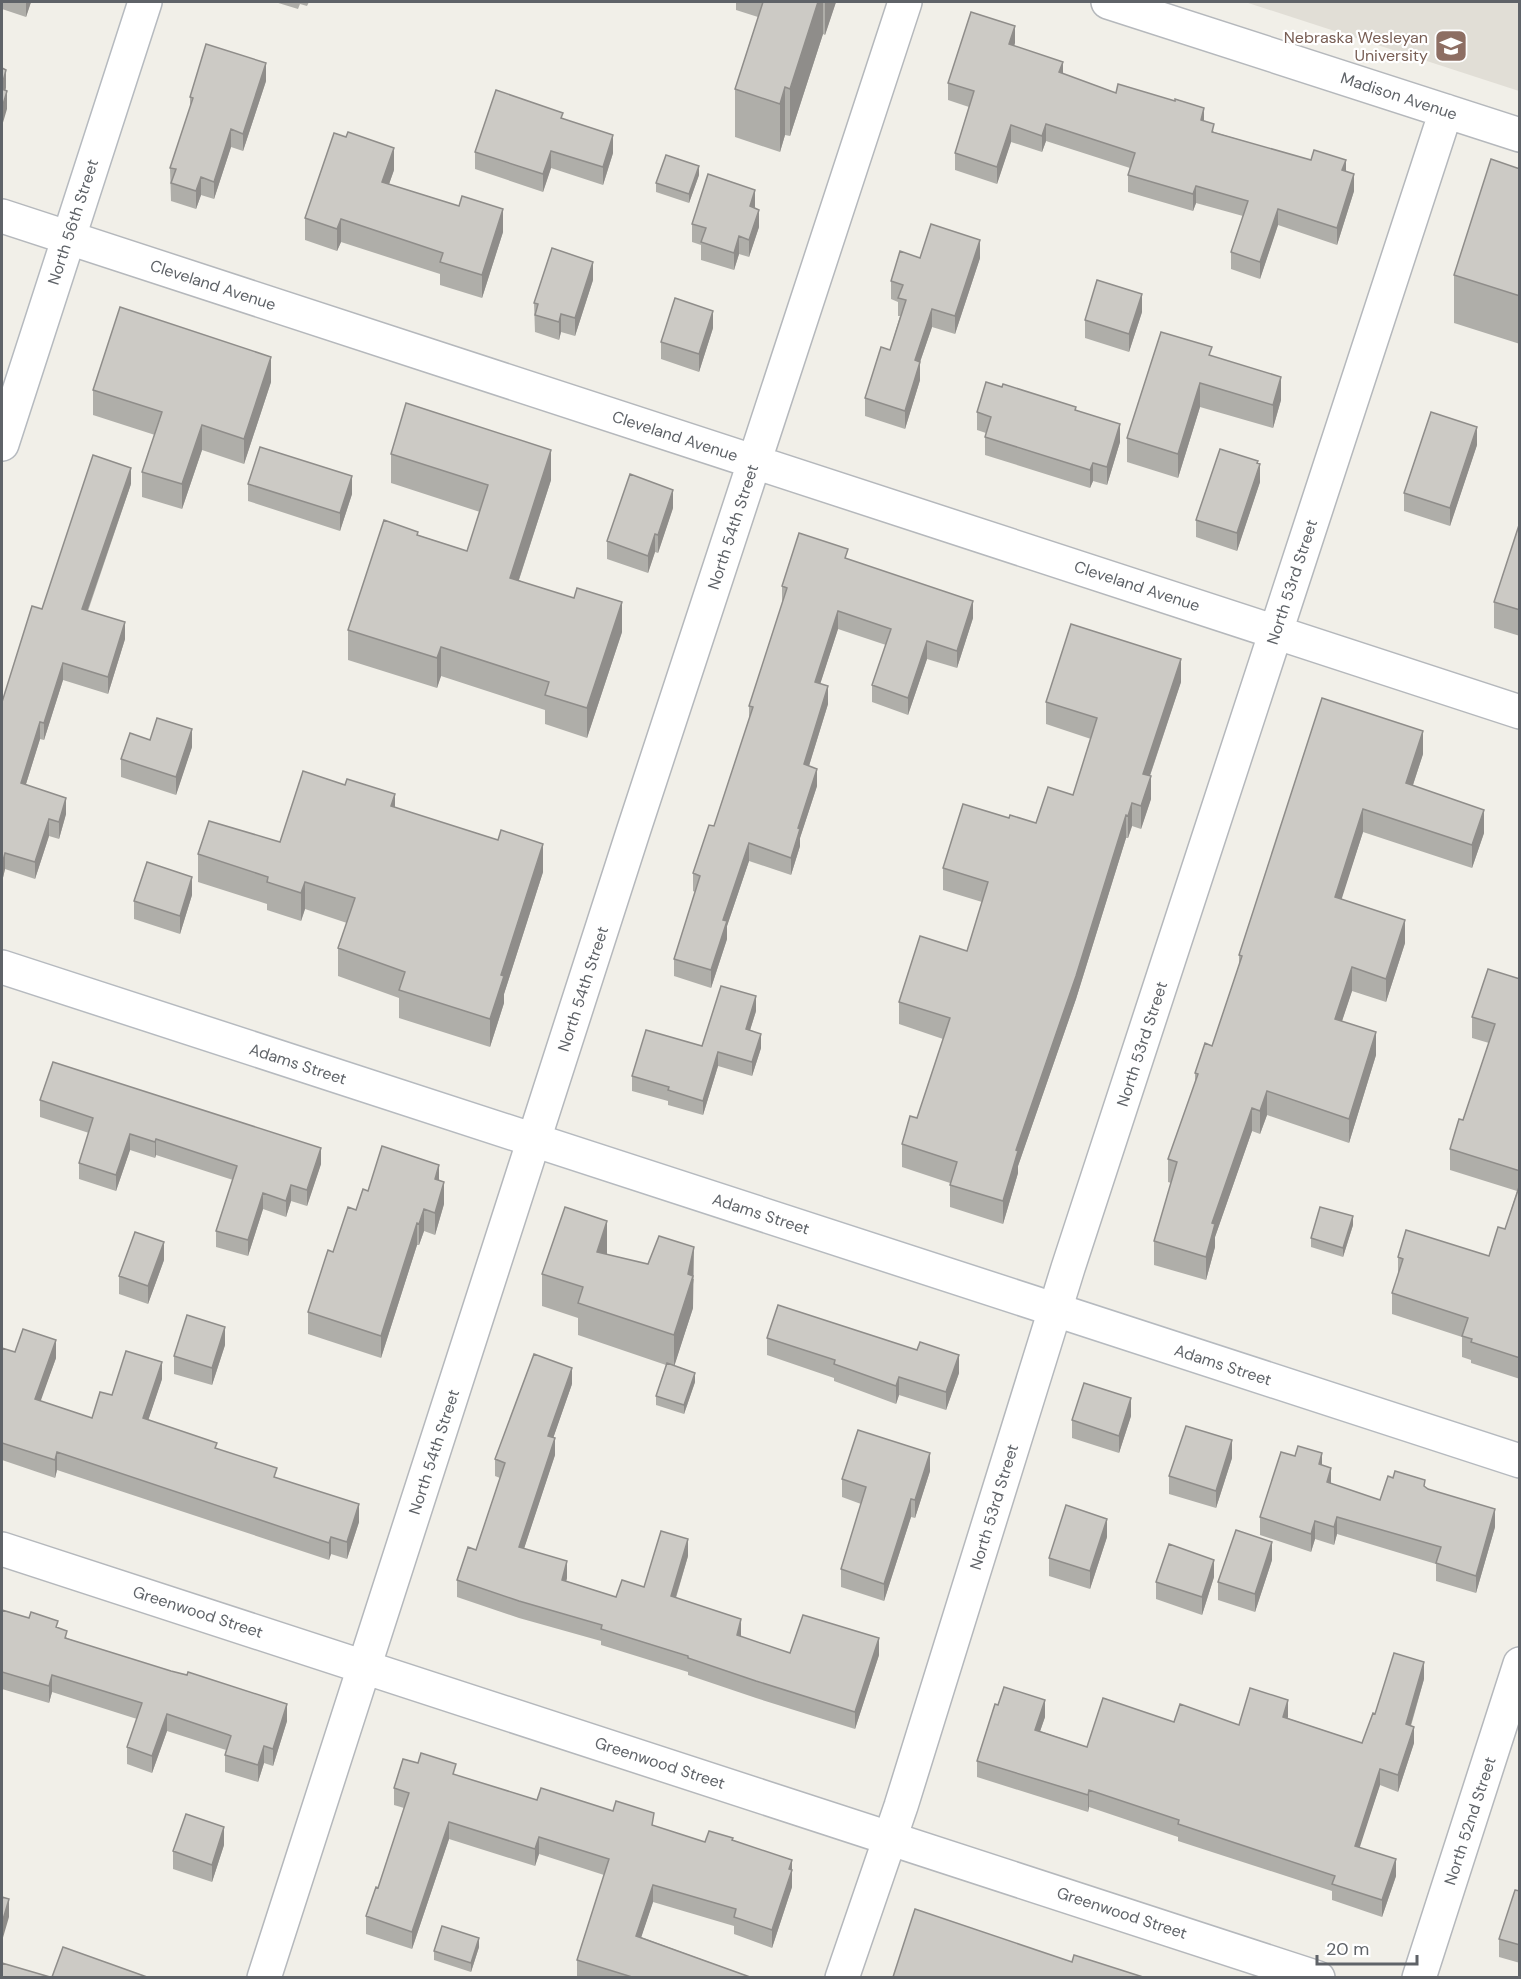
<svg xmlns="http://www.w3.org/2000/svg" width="1521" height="1979" font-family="'DM Sans',sans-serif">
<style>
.education{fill:#e1ded6}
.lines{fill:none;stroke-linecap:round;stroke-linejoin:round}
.minor-casing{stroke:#b5b8bc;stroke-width:36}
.secondary-casing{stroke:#b6babf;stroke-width:36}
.minor{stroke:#fff;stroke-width:33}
.secondary{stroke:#fff;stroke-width:33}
.wall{fill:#afaea9}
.shaded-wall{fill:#8f8d8a}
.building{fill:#cccac5;stroke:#8f8d8a;stroke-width:1.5}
.labels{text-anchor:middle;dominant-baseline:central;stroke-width:4.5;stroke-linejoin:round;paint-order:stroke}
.education-label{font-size:16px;fill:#785e54;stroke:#fff;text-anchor:end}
.street-label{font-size:16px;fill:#5f6368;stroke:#fff}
</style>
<rect width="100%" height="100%" fill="#f1efe8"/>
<path class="education" d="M1245,2H1519V91Z"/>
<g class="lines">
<g class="minor-casing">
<path id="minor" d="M1108,2L1520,135
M2,216L1520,712
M2,1549L1318,1978
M264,1978L633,832L905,2
M842,1978L901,1806L1068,1268L1446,111
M1419,1978L1520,1664"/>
</g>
<g class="secondary-casing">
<path id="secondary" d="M2,444L145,2
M2,967L1520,1461"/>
</g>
<use href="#minor" class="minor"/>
<use href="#secondary" class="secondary"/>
</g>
<path class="wall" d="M2,2H31L26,17L2,9Z
M275,2H309L307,6L300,4L298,9Z
M736,2H836L825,35L823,34L790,136L785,135L780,152L735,137V89L758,17L736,10Z
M1015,43L1014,46L1063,74L1116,93L1204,121L1214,132L1346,171L1354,191L1337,245L1278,225L1260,279L1231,269V252L1243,216L1196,203L1193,211L1128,192V175L1130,168L1046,141L1042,152L1011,142L997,184L955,170V153L969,107L948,100V83Z
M266,81L243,151L231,147L214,199L201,195L196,209L171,201L170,168L190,110V97Z
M563,119L613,153L603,185L551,168L543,192L475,169V152Z
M1520,169V344L1454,323V275Z
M394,170L389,184L503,232L482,298L440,285V274L341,242L337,251L305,240V218Z
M699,175L689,203L656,192V183Z
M755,208L759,227L749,257L739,254L734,270L701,260V245L692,242V224Z
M920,258H980L955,334L932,327L920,362V380L905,429L865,416V398L890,350L900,316H898V302L891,299V281Z
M593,280L575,336L561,332L559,340L535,332L534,303Z
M1142,312L1129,352L1085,338V320Z
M713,328L699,372L661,359V342Z
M1212,356L1281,400L1273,428L1200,407L1178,478L1127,462V438Z
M271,382L244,464L202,450L182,509L142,497V472L155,435L93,415V390Z
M1076,410L1120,442L1107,485L1093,481L1090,488L985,455V437L986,433L977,430V412Z
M1477,445L1450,526L1404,511V493Z
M391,454L551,480L519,580L622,632L587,738L545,724V710L441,676L437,688L348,660V630L418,535L467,551L480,512L391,483Z
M1258,464L1260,482L1237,551L1196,537V520Z
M131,484L88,611L125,639L108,694L63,680L44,740L40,739L26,784L66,814L59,839L49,836L35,879L5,869L2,882V702L42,609Z
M248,484L352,494L340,531L248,501Z
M673,508L658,553L655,552L648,573L607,559V541Z
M1520,522V636L1494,628V602Z
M848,559L973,618L957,668L927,659L908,715L872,702V685L886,645L838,629L820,684L828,704L809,766L817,786L800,838V846L791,875L749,861L727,926V939L711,988L674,976V959L695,892L693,891V873L714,826L749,720V706L782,604V586Z
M1181,682L1150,776L1151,799L1141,829L1132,826L1128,838H1126L1076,999L1018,1166V1173L1003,1224L950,1207V1183L902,1167V1144L917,1118L943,1039L899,1024V1002L967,951L982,902L943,890V868L1009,818L1036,823L1073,795L1091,739L1046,724V702Z
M1322,698L1423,754L1413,785L1484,833L1472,868L1363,832L1341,899L1405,943L1386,1002L1352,991L1342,1021L1376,1055L1349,1143L1267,1115L1260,1134L1252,1131L1215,1237V1247L1206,1280L1154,1265V1241L1171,1183L1168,1182V1159L1195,1083V1073L1212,1046L1239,965V955Z
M150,740L192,747L176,795L121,777V759Z
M395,807L543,872L504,994V1003L490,1047L399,1018V998L338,976V948L347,923L305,909L301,921L267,910V904L198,882V854L280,842Z
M192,895L180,934L134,919V901Z
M1520,979V1379L1471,1363V1360L1462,1357V1337L1392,1314V1293L1398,1276V1257L1489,1256L1505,1229L1517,1191L1450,1170V1149L1463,1120L1489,1043L1472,1038V1017Z
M756,1011L750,1030L761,1048L752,1076L718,1066L703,1115L668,1105V1101L632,1091V1076L702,1046Z
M40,1100L321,1164L307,1206L291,1201L286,1217L263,1209L248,1256L216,1247V1231L233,1180L156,1155L155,1158L130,1150L116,1191L79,1179V1163L89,1133L40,1117Z
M439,1181L444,1204L435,1235L424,1231L419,1245H417L381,1358L308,1334V1312L333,1252L368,1191Z
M1353,1225L1343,1257L1311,1247V1238Z
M164,1260L148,1304L119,1294V1276Z
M542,1274L694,1279L693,1284V1308L674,1366L695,1382L684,1414L656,1405V1396L666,1365L578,1335V1318L542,1306Z
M767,1338L959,1373L946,1410L899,1395L896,1404L834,1381V1378L767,1355Z
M225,1345L212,1385L174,1374V1356Z
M2,1348L15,1352L56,1358L40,1401L92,1418L112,1395L162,1379L148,1420L217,1449L277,1478L359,1522L347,1559L331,1554L329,1560L57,1470L55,1478L2,1460Z
M572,1384L553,1438L555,1455L524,1548L567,1578L566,1581L616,1597L644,1587L688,1556L676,1598L741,1637L790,1653L879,1655L855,1729L756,1698L688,1675V1672L601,1645V1641L519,1618L457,1597V1580L476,1550L500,1478L495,1476V1459Z
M1131,1416L1119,1453L1072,1438V1420Z
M1232,1458L1216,1508L1169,1494V1476Z
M1322,1465L1331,1484L1380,1500L1425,1487L1495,1527L1476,1593L1436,1581V1564L1337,1534L1334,1545L1315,1539L1311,1552L1260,1535V1517Z
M930,1471L915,1518L911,1517L884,1601L841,1587V1569L861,1504L842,1497V1479Z
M1107,1537L1090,1589L1049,1576V1558Z
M1272,1560L1255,1612L1218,1600V1582Z
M1214,1577L1202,1615L1156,1599V1582Z
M2,1610L58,1628L67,1638L287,1721L273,1766L264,1763L258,1782L225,1772V1755L226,1750L167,1731L152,1773L127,1764V1747L137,1719L52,1692L49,1703L2,1689Z
M1424,1679L1411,1726L1414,1743L1398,1792L1380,1785L1359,1847L1396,1876L1382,1917L1332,1900V1891L1178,1841V1837L1089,1807L1088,1812L977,1777V1761L998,1705L1045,1717L1040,1731L1087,1747L1174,1722L1239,1725L1288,1717L1287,1718L1362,1743L1375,1714Z
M456,1775L537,1800L654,1826L705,1842L733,1841L792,1860V1887L772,1948L734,1934V1926L653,1902L641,1937L750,1977H577V1960L604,1875L539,1854L535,1866L449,1839L412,1949L366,1934V1916L378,1888L404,1808L394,1805V1788Z
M224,1845L212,1882L173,1869V1851Z
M1520,1891V1963L1499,1957V1939Z
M479,1947L471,1972L434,1960V1951Z"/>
<path class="shaded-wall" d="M26,2H31L26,17Z
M818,2H823V34L790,136V89Z
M825,2H836L825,35Z
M1015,26V43L1009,61V44Z
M1063,62V79L1059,72Z
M266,63V81L243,151V134Z
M6,70V88L2,103V85Z
M785,87V135L780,152V104Z
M7,91V109L2,126V108Z
M1204,108V124L1201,120Z
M1046,124V141L1042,152V136Z
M1011,125V142L997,184V167Z
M231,129V147L214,199V182Z
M613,135V153L603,185V167Z
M394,148V170L382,204V182Z
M551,151V168L543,192V174Z
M1346,160V177L1342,170Z
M699,166V175L689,203V194Z
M1354,174V191L1337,245V228Z
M201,177V195L196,209V191Z
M1196,186V203L1193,211V194Z
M755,190V208L750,206Z
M503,209V232L482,298V275Z
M1278,209V225L1260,279V262Z
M759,210V227L749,257V240Z
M341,219V242L337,251V229Z
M739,236V254L734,270V253Z
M980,240V258L955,334V316Z
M593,262V280L575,336V318Z
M1142,294V312L1129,352V334Z
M932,309V327L920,362V380L905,429V411L915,360Z
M713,311V328L699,372V354Z
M561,314V332L559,340V322Z
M271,357V382L244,464V439Z
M1281,377V400L1273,428V405Z
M1200,383V407L1178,478V454Z
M1120,424V442L1107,485V467Z
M202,425V450L182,509V484Z
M1477,427V445L1450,526V508Z
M551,450V480L510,607V578Z
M1258,461V470L1260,464V482L1237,551V533Z
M1093,463V481L1090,488V470Z
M131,468V484L82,626V609Z
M352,476V494L340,531V513Z
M673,490V508L658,553V535Z
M655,534V552L648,573V556Z
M973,601V618L957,668V651Z
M622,602V632L587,738V708Z
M838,611V629L815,700V682Z
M125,622V639L108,694V677Z
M927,641V659L908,715V698Z
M441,647V676L437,688V658Z
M1181,659V682L1143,796V774Z
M63,663V680L44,740V723Z
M828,686V704L804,782V764Z
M40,722V739L21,800V783Z
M192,729V747L176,795V777Z
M1423,731V754L1406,806V783Z
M817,769V786L800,838V846L791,875V858L798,828Z
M1151,776V799L1141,829V806Z
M395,794V822L391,806Z
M66,798V814L59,839V822Z
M1132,803V826L1128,838V816Z
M1363,809V832L1335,920V897Z
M1484,810V833L1472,868V845Z
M1126,815V838L1076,999L1018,1166V1173L1003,1224V1201L1016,1150Z
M49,819V836L35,879V862Z
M749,843V861L727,926V939L711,988V970L723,920Z
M543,844V872L504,994V1003L490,1047V1019L501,975Z
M5,853V869L2,882V865Z
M192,877V895L180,934V916Z
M305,882V909L301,921V893Z
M1405,920V943L1386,1002V979Z
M1352,967V991L1335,1042V1019Z
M756,996V1011L746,1043V1029Z
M1376,1032V1055L1349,1143V1119Z
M761,1034V1048L752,1076V1062Z
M718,1052V1066L703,1115V1101Z
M1267,1091V1115L1260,1134V1111Z
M1252,1108V1131L1215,1237V1247L1206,1280V1257L1212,1223Z
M130,1134V1150L116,1191V1175Z
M156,1139V1155L155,1158V1142Z
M321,1148V1164L307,1206V1190Z
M439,1165V1187L435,1179Z
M444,1182V1204L435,1235V1213Z
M291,1185V1201L286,1217V1201Z
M263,1193V1209L248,1256V1240Z
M424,1209V1231L419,1245V1224Z
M1353,1216V1225L1343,1257V1248Z
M607,1221V1254L597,1284V1252Z
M417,1223V1245L381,1358V1336Z
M164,1242V1260L148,1304V1286Z
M694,1247L693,1308L674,1367V1335Z
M225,1327V1345L212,1385V1368Z
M56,1340V1358L35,1417V1399Z
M959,1355V1373L946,1410V1392Z
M162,1362V1379L143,1436V1418Z
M572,1368V1384L548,1453V1436Z
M695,1373V1382L684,1414V1405Z
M899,1377V1395L896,1404V1386Z
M1131,1398V1416L1119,1453V1436Z
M555,1438V1455L519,1564V1547Z
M1232,1440V1458L1216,1508V1491Z
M57,1452V1470L55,1478V1460Z
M930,1453V1471L915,1518V1500Z
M1322,1453V1471L1319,1464Z
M1331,1468V1486L1327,1482Z
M911,1499V1517L884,1601V1584Z
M359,1504V1522L347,1559V1542Z
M1495,1509V1527L1476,1593V1576Z
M1337,1517V1534L1334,1545V1527Z
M1107,1519V1537L1090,1589V1571Z
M1315,1521V1539L1311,1552V1534Z
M331,1537V1554L329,1560V1543Z
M688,1539V1556L671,1613V1596Z
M1272,1542V1560L1255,1612V1594Z
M1214,1560V1577L1202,1615V1597Z
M567,1561V1578L562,1596V1580Z
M741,1619V1636L737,1652V1635Z
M879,1638V1655L855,1729V1712Z
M1424,1662V1679L1406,1741V1724Z
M52,1675V1692L49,1703V1686Z
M1045,1700V1717L1035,1746V1730Z
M1288,1700V1717L1283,1733V1717Z
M287,1704V1721L273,1766V1749Z
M167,1714V1731L152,1773V1756Z
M1414,1727V1743L1398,1792V1775Z
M264,1746V1763L258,1782V1765Z
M1380,1769V1785L1355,1862V1846Z
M1089,1790V1807L1088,1812V1795Z
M449,1822V1839L412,1949V1932Z
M224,1827V1845L212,1882V1865Z
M539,1837V1854L535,1866V1849Z
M1396,1859V1876L1382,1917V1900Z
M792,1860V1887L772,1948V1930Z
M653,1885V1902L636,1953V1936Z
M9,1899V1917L2,1941V1923Z
M479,1938V1947L471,1972V1963Z"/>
<path class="building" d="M763,2H818L790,89L785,87L780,104L735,89Z
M971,12L1015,26L1009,44L1063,62L1059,72L1116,93L1118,84L1175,101V99L1204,108L1201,120L1214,124L1212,132L1311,160L1314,150L1346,160L1342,170L1354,174L1337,228L1278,209L1260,262L1231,252L1248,201L1196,186L1193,194L1128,175L1135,153L1046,124L1042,136L1011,125L997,167L955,153L974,91L948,83Z
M206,44L266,63L243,134L231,129L214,182L201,177L196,191L171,183L176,169L170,168L193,98L190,97Z
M2,68L6,70L2,85Z
M2,89L7,91L2,108Z
M496,90L563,113L561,118L613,135L603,167L551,151L543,174L475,152Z
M348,132L394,148L382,182L459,206L462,196L503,209L482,275L440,262L443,253L341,219L337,229L305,218L334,133L346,137Z
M666,155L699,166L689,194L656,183Z
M1491,159L1520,169V296L1454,275Z
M708,174L755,190L750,206L759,210L749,240L739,236L734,253L701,242L706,228L692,224Z
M931,224L980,240L955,316L932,309L915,360L920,362L905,411L865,398L881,347L890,350L906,300L898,298L903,285L891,281L900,251L920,258Z
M552,248L593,262L575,318L561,314L559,322L535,315L538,304L534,303Z
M1097,280L1142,294L1129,334L1085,320Z
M675,298L713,311L699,354L661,342Z
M120,307L271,357L244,439L202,425L182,484L142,472L162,412L93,390Z
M1161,332L1212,347L1209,355L1281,377L1273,405L1200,383L1178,454L1127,438Z
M986,382L1002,387L1003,384L1076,407L1075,410L1120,424L1107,467L1093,463L1090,470L985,437L991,417L977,412Z
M406,403L551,450L510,578L574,598L577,588L622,602L587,708L545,695L549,682L441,647L437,658L348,630L384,520L418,532L417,535L467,551L488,485L391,454Z
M1431,412L1477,427L1450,508L1404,493Z
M260,447L352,476L340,513L248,484Z
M1220,449L1258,461L1257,463L1260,464L1237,533L1196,520Z
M93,455L131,468L82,609L125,622L108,677L63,663L44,723L40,722L21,783L66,798L59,822L49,819L35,862L5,853L2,865V702L32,606L42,609Z
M630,474L673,490L658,535L655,534L648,556L607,541Z
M1520,522V610L1494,602Z
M799,533L848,549L845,558L973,601L957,651L927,641L908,698L872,685L891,629L838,611L815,682L828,686L804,764L817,769L798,828L800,829L791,858L749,843L723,920L727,921L711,970L674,959L700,876L693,873L709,825L714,826L753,707L749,706L787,588L782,586Z
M1071,624L1181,659L1143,774L1151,776L1141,806L1132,803L1128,816L1126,815L1076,976L1016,1150L1018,1151L1003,1201L950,1185L957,1162L902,1144L910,1116L917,1118L950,1018L899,1002L920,936L967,951L988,882L943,868L963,804L1009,818L1010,815L1036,823L1048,787L1073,795L1097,718L1046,702Z
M1322,698L1423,731L1406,783L1484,810L1472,845L1363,809L1335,897L1405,920L1386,979L1352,967L1335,1019L1376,1032L1349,1119L1267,1091L1260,1111L1252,1108L1212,1223L1215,1224L1206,1257L1154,1241L1177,1162L1168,1159L1198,1074L1195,1073L1205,1043L1212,1046L1242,956L1239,955Z
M157,718L192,729L176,777L121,759L130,733L150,740Z
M303,771L345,785L347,779L395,794L391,806L498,840L501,830L543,844L501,975L504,976L490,1019L399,990L405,972L338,948L355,898L305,882L301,893L267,882L268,877L198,854L209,821L280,842Z
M147,862L192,877L180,916L134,901Z
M1488,969L1520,979V1171L1450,1149L1459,1119L1463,1120L1495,1024L1472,1017Z
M721,986L756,996L746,1029L761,1034L752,1062L718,1052L703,1101L668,1090L669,1087L632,1076L646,1030L702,1046Z
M53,1062L321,1148L307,1190L291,1185L286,1201L263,1193L248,1240L216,1231L237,1166L156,1139L155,1142L130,1134L116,1175L79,1163L93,1118L40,1100Z
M382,1146L439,1165L435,1179L444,1182L435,1213L424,1209L419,1224L417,1223L381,1336L308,1312L328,1250L333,1252L348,1207L356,1210L363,1189L368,1191Z
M1520,1184V1358L1471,1342L1472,1339L1462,1336L1468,1318L1392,1293L1403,1259L1398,1257L1406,1230L1489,1256L1498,1227L1505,1229Z
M565,1207L607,1221L597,1252L648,1264L659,1236L694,1247L688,1274L693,1276L674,1335L578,1303L583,1287L542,1274Z
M1320,1207L1353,1216L1343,1248L1311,1238Z
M135,1232L164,1242L148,1286L119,1276Z
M778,1305L917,1350L920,1342L959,1355L946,1392L899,1377L896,1386L834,1364L835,1360L767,1338Z
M187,1315L225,1327L212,1368L174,1356Z
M23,1329L56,1340L35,1399L92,1418L100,1392L112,1395L126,1351L162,1362L143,1418L217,1443L215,1448L277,1468L274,1477L359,1504L347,1542L331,1537L329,1543L57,1452L55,1460L2,1443V1348L15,1352Z
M534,1354L572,1368L548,1436L555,1438L519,1547L567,1561L562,1580L616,1597L622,1580L644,1587L661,1531L688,1539L671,1596L741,1619L737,1635L790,1653L803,1615L879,1638L855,1712L756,1681L688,1658V1656L601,1629L602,1625L519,1601L457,1580L468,1547L476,1550L505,1463L495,1459Z
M667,1363L695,1373L684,1405L656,1396Z
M1084,1383L1131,1398L1119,1436L1072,1420Z
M1186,1426L1232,1440L1216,1491L1169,1476Z
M858,1430L930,1453L915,1500L911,1499L884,1584L841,1569L866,1487L842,1479Z
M1298,1446L1322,1453L1319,1464L1331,1468L1327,1482L1380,1500L1388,1476L1393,1478L1395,1471L1425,1480L1424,1486L1428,1489L1495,1509L1476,1576L1436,1563L1441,1547L1337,1517L1334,1527L1315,1521L1311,1534L1260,1517L1281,1452L1295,1456Z
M1066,1505L1107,1519L1090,1571L1049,1558Z
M1236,1530L1272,1542L1255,1594L1218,1582Z
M1169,1544L1214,1560L1202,1597L1156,1582Z
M2,1610L29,1618L31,1612L58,1621L56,1627L67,1631L65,1638L171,1671L187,1675L188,1672L287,1704L273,1749L264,1746L258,1765L225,1755L231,1736L229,1735L167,1714L152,1756L127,1747L142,1703L52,1675L49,1686L2,1672Z
M1394,1653L1424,1662L1406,1724L1414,1727L1398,1775L1380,1769L1355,1846L1396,1859L1382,1900L1332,1884L1335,1876L1178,1824L1179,1820L1089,1790L1088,1795L977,1761L995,1704L998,1705L1004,1687L1045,1700L1035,1730L1087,1747L1103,1698L1174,1722L1180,1704L1239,1725L1250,1688L1288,1700L1283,1717L1362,1743L1373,1713L1375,1714Z
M421,1753L456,1764L453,1774L537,1800L541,1788L613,1811L616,1801L654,1813L652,1825L705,1842L709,1831L733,1838L732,1840L792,1860L789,1869L792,1870L772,1930L734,1917L736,1909L653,1885L636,1936L750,1977H632L577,1960L609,1859L539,1837L535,1849L449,1822L412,1932L366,1916L376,1887L378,1888L409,1793L394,1788L403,1759L418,1763Z
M186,1814L224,1827L212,1865L173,1851Z
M1515,1890L1520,1891V1945L1499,1939Z
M2,1897L9,1899L2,1923Z
M915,1909L1072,1962L1074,1955L1143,1977H893Z
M442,1926L479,1938L471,1963L434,1951Z
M63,1947L147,1977H52Z
M2,1963L50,1977H2Z"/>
<defs>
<g id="university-square" transform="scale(1.725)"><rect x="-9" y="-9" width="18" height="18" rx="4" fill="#8d6e63" stroke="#fff"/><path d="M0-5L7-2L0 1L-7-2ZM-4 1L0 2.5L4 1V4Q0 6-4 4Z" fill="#fff"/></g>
</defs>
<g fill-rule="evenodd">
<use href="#university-square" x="1451" y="46"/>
</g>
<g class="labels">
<g class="education-label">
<text x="1428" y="37">Nebraska Wesleyan<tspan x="1428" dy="18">University</tspan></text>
</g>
<g class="street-label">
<text transform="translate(1399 96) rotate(18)">Madison Avenue</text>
<text transform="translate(73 222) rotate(-72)">North 56th Street</text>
<text transform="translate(213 285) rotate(18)">Cleveland Avenue</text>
<text transform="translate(675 436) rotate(18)">Cleveland Avenue</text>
<text transform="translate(733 527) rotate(-72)">North 54th Street</text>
<text transform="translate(1292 582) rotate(-72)">North 53rd Street</text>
<text transform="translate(1137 586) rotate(18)">Cleveland Avenue</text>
<text transform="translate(583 989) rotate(-72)">North 54th Street</text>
<text transform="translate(1142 1044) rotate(-72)">North 53rd Street</text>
<text transform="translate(298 1064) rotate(18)">Adams Street</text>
<text transform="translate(761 1214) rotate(18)">Adams Street</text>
<text transform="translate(1223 1365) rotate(18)">Adams Street</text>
<text transform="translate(434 1452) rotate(-72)">North 54th Street</text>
<text transform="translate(994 1507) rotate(-73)">North 53rd Street</text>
<text transform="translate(198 1612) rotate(18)">Greenwood Street</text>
<text transform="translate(660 1763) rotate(18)">Greenwood Street</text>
<text transform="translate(1470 1821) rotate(-72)">North 52nd Street</text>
<text transform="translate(1122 1913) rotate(18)">Greenwood Street</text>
</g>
</g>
<rect width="1521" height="1979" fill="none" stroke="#5f6368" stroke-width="6"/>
<path d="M1317 1955v9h100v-9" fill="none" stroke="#5f6368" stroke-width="3"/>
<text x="1326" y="1955" font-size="18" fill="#5f6368" stroke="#ffffff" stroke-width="4.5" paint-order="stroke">20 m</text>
</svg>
